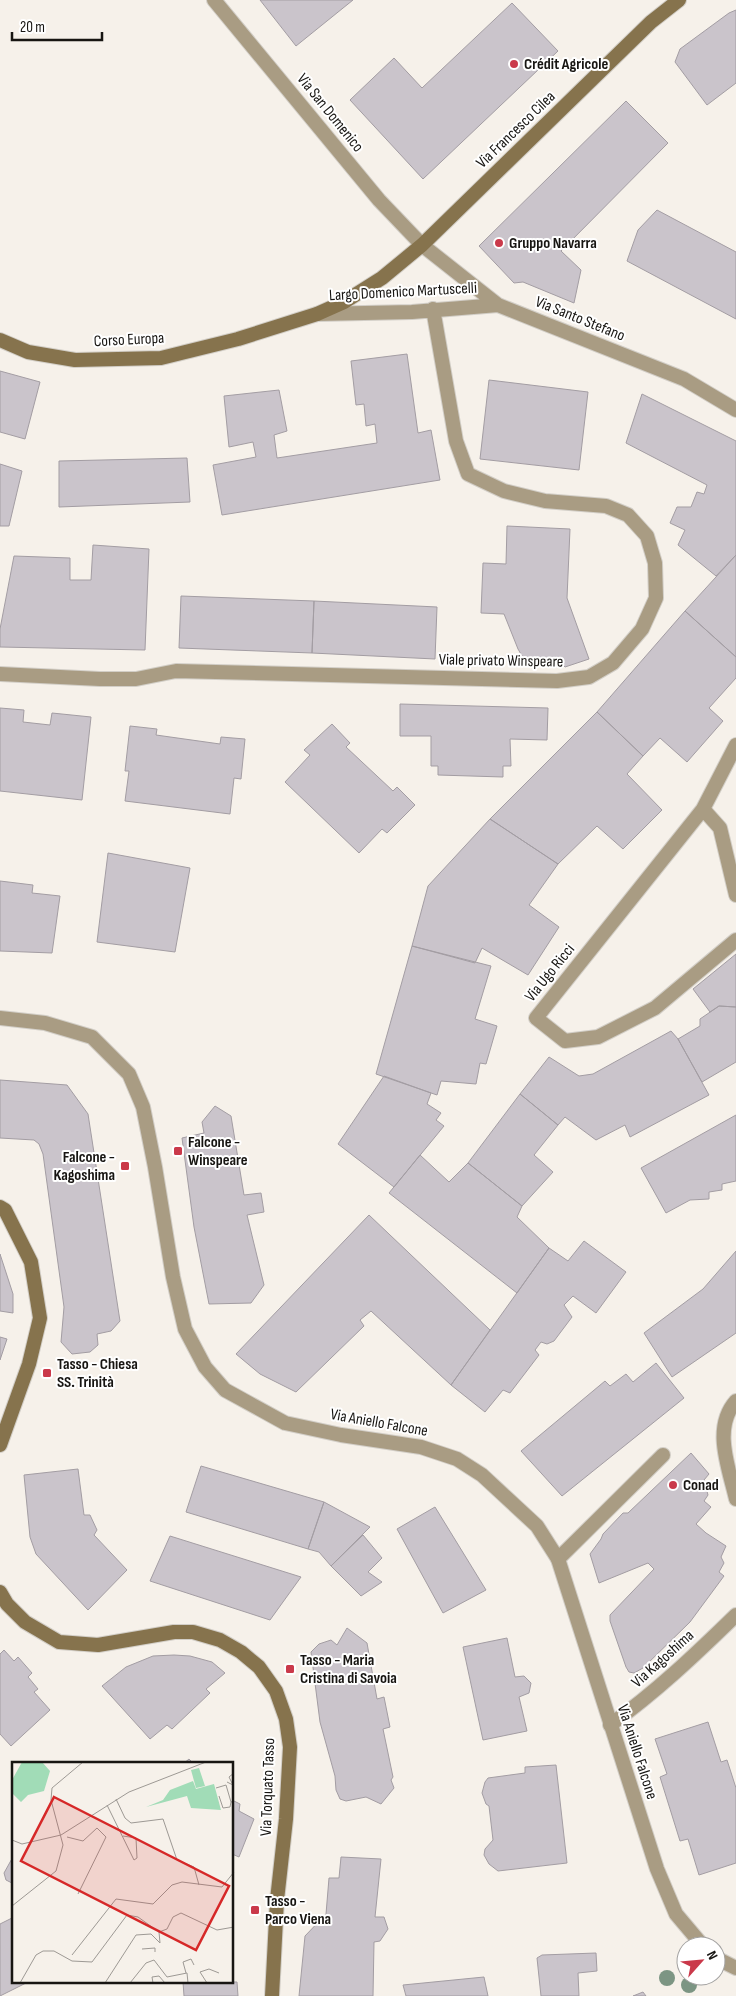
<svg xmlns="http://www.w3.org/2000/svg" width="736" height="1996" font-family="'Sofia Sans Condensed',sans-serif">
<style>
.building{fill:#cac4cb;stroke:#a39da3}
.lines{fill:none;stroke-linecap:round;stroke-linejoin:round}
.service-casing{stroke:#d2cec7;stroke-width:16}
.minor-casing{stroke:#d2cec7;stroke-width:16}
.tertiary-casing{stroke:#d2cec7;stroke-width:16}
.secondary-casing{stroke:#d2cec7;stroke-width:16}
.service{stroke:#a99c83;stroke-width:14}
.minor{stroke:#a99c83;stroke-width:14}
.tertiary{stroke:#a99c83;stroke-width:14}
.secondary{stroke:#86734d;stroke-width:14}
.tree{fill:#7c9583}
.poi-dot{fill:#ca394a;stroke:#fff;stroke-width:2}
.labels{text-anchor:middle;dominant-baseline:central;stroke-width:4;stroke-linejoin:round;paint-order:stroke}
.poi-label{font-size:16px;font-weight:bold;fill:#171512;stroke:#fff;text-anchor:start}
.street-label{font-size:16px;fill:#171512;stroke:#fff}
.inset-road{fill:none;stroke:#9d9994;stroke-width:1}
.view{fill:#d62828;fill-opacity:0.15;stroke:#d62828;stroke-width:2.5}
.inset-edge{fill:none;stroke:#171512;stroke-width:2.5}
</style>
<rect width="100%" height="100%" fill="#f6f1ea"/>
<path class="building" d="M260,0H353L296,46Z
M512,3L558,51L423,179L350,100L394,58L422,88Z
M736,10V83L707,105L675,62L680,49L729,13Z
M626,101L668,143L561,251L581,270L574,303L523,282L514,283L479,246Z
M657,210L736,252V319L627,261L638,230Z
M407,354L418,433L431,430L440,480L222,515L213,465L256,457L253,442L229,447L224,396L279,390L287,431L274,435L277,458L377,443L375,424L366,426L364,404L356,405L351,361Z
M0,371L40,382L25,439L0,432Z
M489,380L588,392L579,470L480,459Z
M642,394L736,441V555L716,576L678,545L685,530L670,523L677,507H691L697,492L704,494L707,485L626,443Z
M187,458L190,502L59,507V461Z
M0,464L22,471L9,526H0Z
M507,526L570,529L567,598L589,659L565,667L559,661L536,658L529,660L522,656L518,649L504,614L481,613L483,563L506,564Z
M93,545L149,549L145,650L0,647V629L14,556L70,558V580H91Z
M736,555V657L685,611Z
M181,596L314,601L312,653L179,648Z
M314,601L437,607L435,659L312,653Z
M685,611L736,657V678L709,708L723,721L687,762L660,738L643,756L597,712Z
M400,704L548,708L547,740L510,739L511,766H503V777L438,775V766H431V736H400Z
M0,708L24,710L23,722L50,725L52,713L91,717L82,800L0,791Z
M597,712L643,756L627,774L662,810L623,849L597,826L558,864L490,819Z
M332,724L350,743L346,747L393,791L397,787L415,805L387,833L382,829L359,853L285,782L310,755L304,750Z
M130,726L157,729L156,735L220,744L221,737L245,739L241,779L234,778L230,814L125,801L129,771H125Z
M490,819L558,864L529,905L559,927L528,975L482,948L475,963L412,946L428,886Z
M108,853L190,868L175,952L97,942Z
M0,881L33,885L32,893L60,896L52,953L0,951Z
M412,946L491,966L475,1019L497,1026L486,1064L480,1063L476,1084L441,1081L437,1095L376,1074Z
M736,954V1007L719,1006L710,1012L693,989Z
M719,1006L736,1007V1062L702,1082L678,1039L700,1026V1019Z
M671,1031L678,1039L709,1095L630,1137L625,1125L596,1140L565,1117L558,1125L520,1094L549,1057L579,1076L593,1074Z
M384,1076L431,1093L427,1104L441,1113L436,1120L444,1126L394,1187L338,1144Z
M0,1080L67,1085L88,1114L120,1321L111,1331L97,1334L98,1345L90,1352L72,1354L61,1342L64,1307L43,1154L39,1144L34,1140L0,1138Z
M520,1094L558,1125L534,1155L553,1172L522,1206L468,1163Z
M215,1106L231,1116L244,1195L261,1193L264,1212L247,1215L264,1285L251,1303L209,1304L194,1227L182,1138L204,1133L202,1122Z
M736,1115V1181L722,1184V1190L709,1192V1199L690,1200L666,1213L641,1168Z
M420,1155L449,1182L468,1163L522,1206L517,1217L549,1248L517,1293L389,1193Z
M369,1215L490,1330L451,1385L371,1311L360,1320L364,1326L296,1392L260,1374L236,1354Z
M584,1241L626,1272L596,1313L573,1296L564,1305L572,1317L554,1341L547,1344L541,1342L535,1350L539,1355L510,1393L503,1390L485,1412L451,1385L549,1248L568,1261Z
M736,1251V1333L672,1377L644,1333L703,1289Z
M0,1254L13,1294V1313L0,1311Z
M0,1337L7,1339L0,1360Z
M656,1363L684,1398L562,1496L521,1451L605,1381L610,1386L626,1374L633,1382Z
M691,1453L709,1474L704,1480L708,1495L704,1501L711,1507L696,1524L706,1533L726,1546L721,1557L724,1563L719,1572L724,1576L690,1622L643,1668L634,1673L629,1672L626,1667L610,1621V1615L654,1569L648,1563L599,1583L590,1554L601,1539L603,1534L623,1513H628Z
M201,1466L324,1502L308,1549L186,1512Z
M78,1469L84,1515H90L97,1530L94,1535L127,1570L88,1610L36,1554L30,1537L24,1475Z
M324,1502L370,1527L331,1566L319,1552L308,1549Z
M435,1507L486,1590L443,1613L397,1529Z
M363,1535L382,1558L368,1572L382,1582L361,1596L331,1566Z
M170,1536L301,1577L270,1620L150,1581Z
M347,1628L367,1643L377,1699L384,1697L390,1727L383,1729L393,1777L391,1780L394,1788L381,1804L366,1797L346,1801L340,1799L336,1790L335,1776L320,1722L311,1652L319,1644L331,1640L337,1645Z
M507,1638L515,1677L524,1676L531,1683L529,1693L519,1697L527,1731L483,1740L463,1647Z
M4,1650L14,1661L18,1657L32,1673L28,1677L38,1689L34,1692L50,1710L11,1746L0,1734V1654Z
M174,1655L190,1656L212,1662L225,1673L206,1689L210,1693L172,1729L167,1725L150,1739L102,1686L126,1667L153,1656Z
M708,1722L721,1762L727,1760L736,1788V1863L699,1875L688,1839L680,1841L660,1777L667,1774L655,1739Z
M189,1759L194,1764H183Z
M556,1765L567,1863L498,1871L489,1864L484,1855L485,1849L493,1840L489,1806L486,1804L482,1793L485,1782L488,1778L525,1773V1767Z
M232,1800L240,1804L239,1811L254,1819L239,1857L232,1854Z
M14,1855V1884L6,1880L4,1873Z
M341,1857L381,1859L375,1917H384L388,1929L380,1941L374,1942L373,1996H299L305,1936L326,1914L329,1878H339Z
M14,1917V1982H28L0,1996V1924Z
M596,1953L597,1971L578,1973L579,1996H541L537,1958L542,1955Z
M484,1977L488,1996H406L403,1985Z
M183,1982H237L238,1996H184Z
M643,1992L646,1996H633Z"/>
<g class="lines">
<g class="service-casing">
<path id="service" d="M558,1559L663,1455"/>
</g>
<g class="minor-casing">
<path id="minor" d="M214,0L379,200L422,245L498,305L684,379L736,410
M317,314L412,312L498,305
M0,674L100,679H136L176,671L557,681L589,677L613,663L642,629L656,598L655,563L647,536L628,515L606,506L545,501L504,491L468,474L456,441L433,309
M736,745L703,809L536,1018L565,1041L598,1037L655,1008L736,940
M703,809L720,828L736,895
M736,1401C712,1428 729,1468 736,1499
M610,1725C656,1692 696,1654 736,1615"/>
</g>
<g class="tertiary-casing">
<path id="tertiary" d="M0,1018L45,1023L92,1037L129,1074L143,1107L155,1167L173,1277L185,1329L205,1367L225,1390L285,1423L341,1435L421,1447L457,1459L482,1475L537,1526L558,1559L657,1869L676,1914L703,1946
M716,1958L736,1968"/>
</g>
<g class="secondary-casing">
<path id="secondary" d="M0,340L28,352L75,360L161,358L238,339L317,314L344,302L382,278L422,245L651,22L679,0
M0,1207L5,1210L31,1262L40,1318L29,1364L0,1445
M0,1592L7,1604L25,1622L59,1642L98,1645L174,1632H193L220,1640L241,1652L259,1667L276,1691L286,1719L290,1747L286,1819L277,1900L272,1996"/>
</g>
<use href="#service" class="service"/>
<use href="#minor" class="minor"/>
<use href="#tertiary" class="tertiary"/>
<use href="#secondary" class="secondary"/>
</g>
<g class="tree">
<circle cx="667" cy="1978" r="8"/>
<circle cx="689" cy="1985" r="8"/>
</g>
<g class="poi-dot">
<circle cx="514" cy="64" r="5"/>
<circle cx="499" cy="243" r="5"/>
<rect x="173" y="1146" width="10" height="10" rx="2.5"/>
<rect x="120" y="1161" width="10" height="10" rx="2.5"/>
<rect x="42" y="1368" width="10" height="10" rx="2.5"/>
<circle cx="673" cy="1485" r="5"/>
<rect x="285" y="1664" width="10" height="10" rx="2.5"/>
<rect x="250" y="1905" width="10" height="10" rx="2.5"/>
</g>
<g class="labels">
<g class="poi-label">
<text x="524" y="64">Crédit Agricole</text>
<text x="509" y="243">Gruppo Navarra</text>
<text x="188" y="1142">Falcone -<tspan x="188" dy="18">Winspeare</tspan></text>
<text x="115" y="1157" text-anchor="end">Falcone -<tspan x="115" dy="18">Kagoshima</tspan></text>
<text x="57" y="1364">Tasso - Chiesa<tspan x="57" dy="18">SS. Trinità</tspan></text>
<text x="683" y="1485">Conad</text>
<text x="300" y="1660">Tasso - Maria<tspan x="300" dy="18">Cristina di Savoia</tspan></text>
<text x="265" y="1901">Tasso -<tspan x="265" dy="18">Parco Viena</tspan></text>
</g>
<g class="street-label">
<text transform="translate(330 113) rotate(51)">Via San Domenico</text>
<text transform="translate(516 130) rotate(-44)">Via Francesco Cilea</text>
<text transform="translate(403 292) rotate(-3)">Largo Domenico Martuscelli</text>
<text transform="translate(580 319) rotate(22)">Via Santo Stefano</text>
<text transform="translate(129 340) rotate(-3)">Corso Europa</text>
<text transform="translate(501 661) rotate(1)">Viale privato Winspeare</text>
<text transform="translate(550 973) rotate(-51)">Via Ugo Ricci</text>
<text transform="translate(379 1423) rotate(10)">Via Aniello Falcone</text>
<text transform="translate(663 1659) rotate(-42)">Via Kagoshima</text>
<text transform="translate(637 1752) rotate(72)">Via Aniello Falcone</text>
<text transform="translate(268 1787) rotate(-88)">Via Torquato Tasso</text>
</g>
</g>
<g transform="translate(12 1762)">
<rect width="221" height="221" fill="#f6f1ea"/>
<path d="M10,0H30L38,9L32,29L16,33L9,40L0,31V18ZM181,19L184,27L202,22L209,48L179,46L175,34L134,45L151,38L158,28Z" fill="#a1dcb7"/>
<path d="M187,6L193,24L184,26L179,8Z" fill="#a1dcb7"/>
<path class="inset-road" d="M215,20L221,23L217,15L222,11M204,26L214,23L219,40L222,39M207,34L211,46L218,45L219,40M104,37L113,56L119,61L151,57L165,98L182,105L187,123M95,43L122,98L125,96L124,76L111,74M55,75L71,79L85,66L94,75L66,132M0,78L10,82L49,73L117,30L194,0M0,144L44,109L51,83L39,38L40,26L71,0M130,187L143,186V190M60,193L104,137L141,142L160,123L170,120L210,125L222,110M174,211L171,200L179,197L182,203M8,221L24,193L31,189H42L60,199L80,200L115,153L126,155L147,170L155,167L161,155L169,151L205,168L222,165M93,221L124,173L139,172L148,181L147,170M118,221L134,201L142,198L155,215L175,211L176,221M141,221L140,215L147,214L153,221M195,221L188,210L197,207L207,211"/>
<path class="view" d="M42,35L217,124L184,188L9,99Z"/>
<rect width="221" height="221" class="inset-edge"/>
</g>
<g transform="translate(701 1961) rotate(63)"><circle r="24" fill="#ffffff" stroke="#a2a1a0"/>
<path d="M0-4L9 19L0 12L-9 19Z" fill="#ca394a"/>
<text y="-8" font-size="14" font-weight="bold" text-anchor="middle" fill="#171512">N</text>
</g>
<path d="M12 32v8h90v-8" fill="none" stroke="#171512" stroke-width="2.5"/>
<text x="20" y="32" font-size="15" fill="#171512" stroke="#ffffff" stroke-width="4" paint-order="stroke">20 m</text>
</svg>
